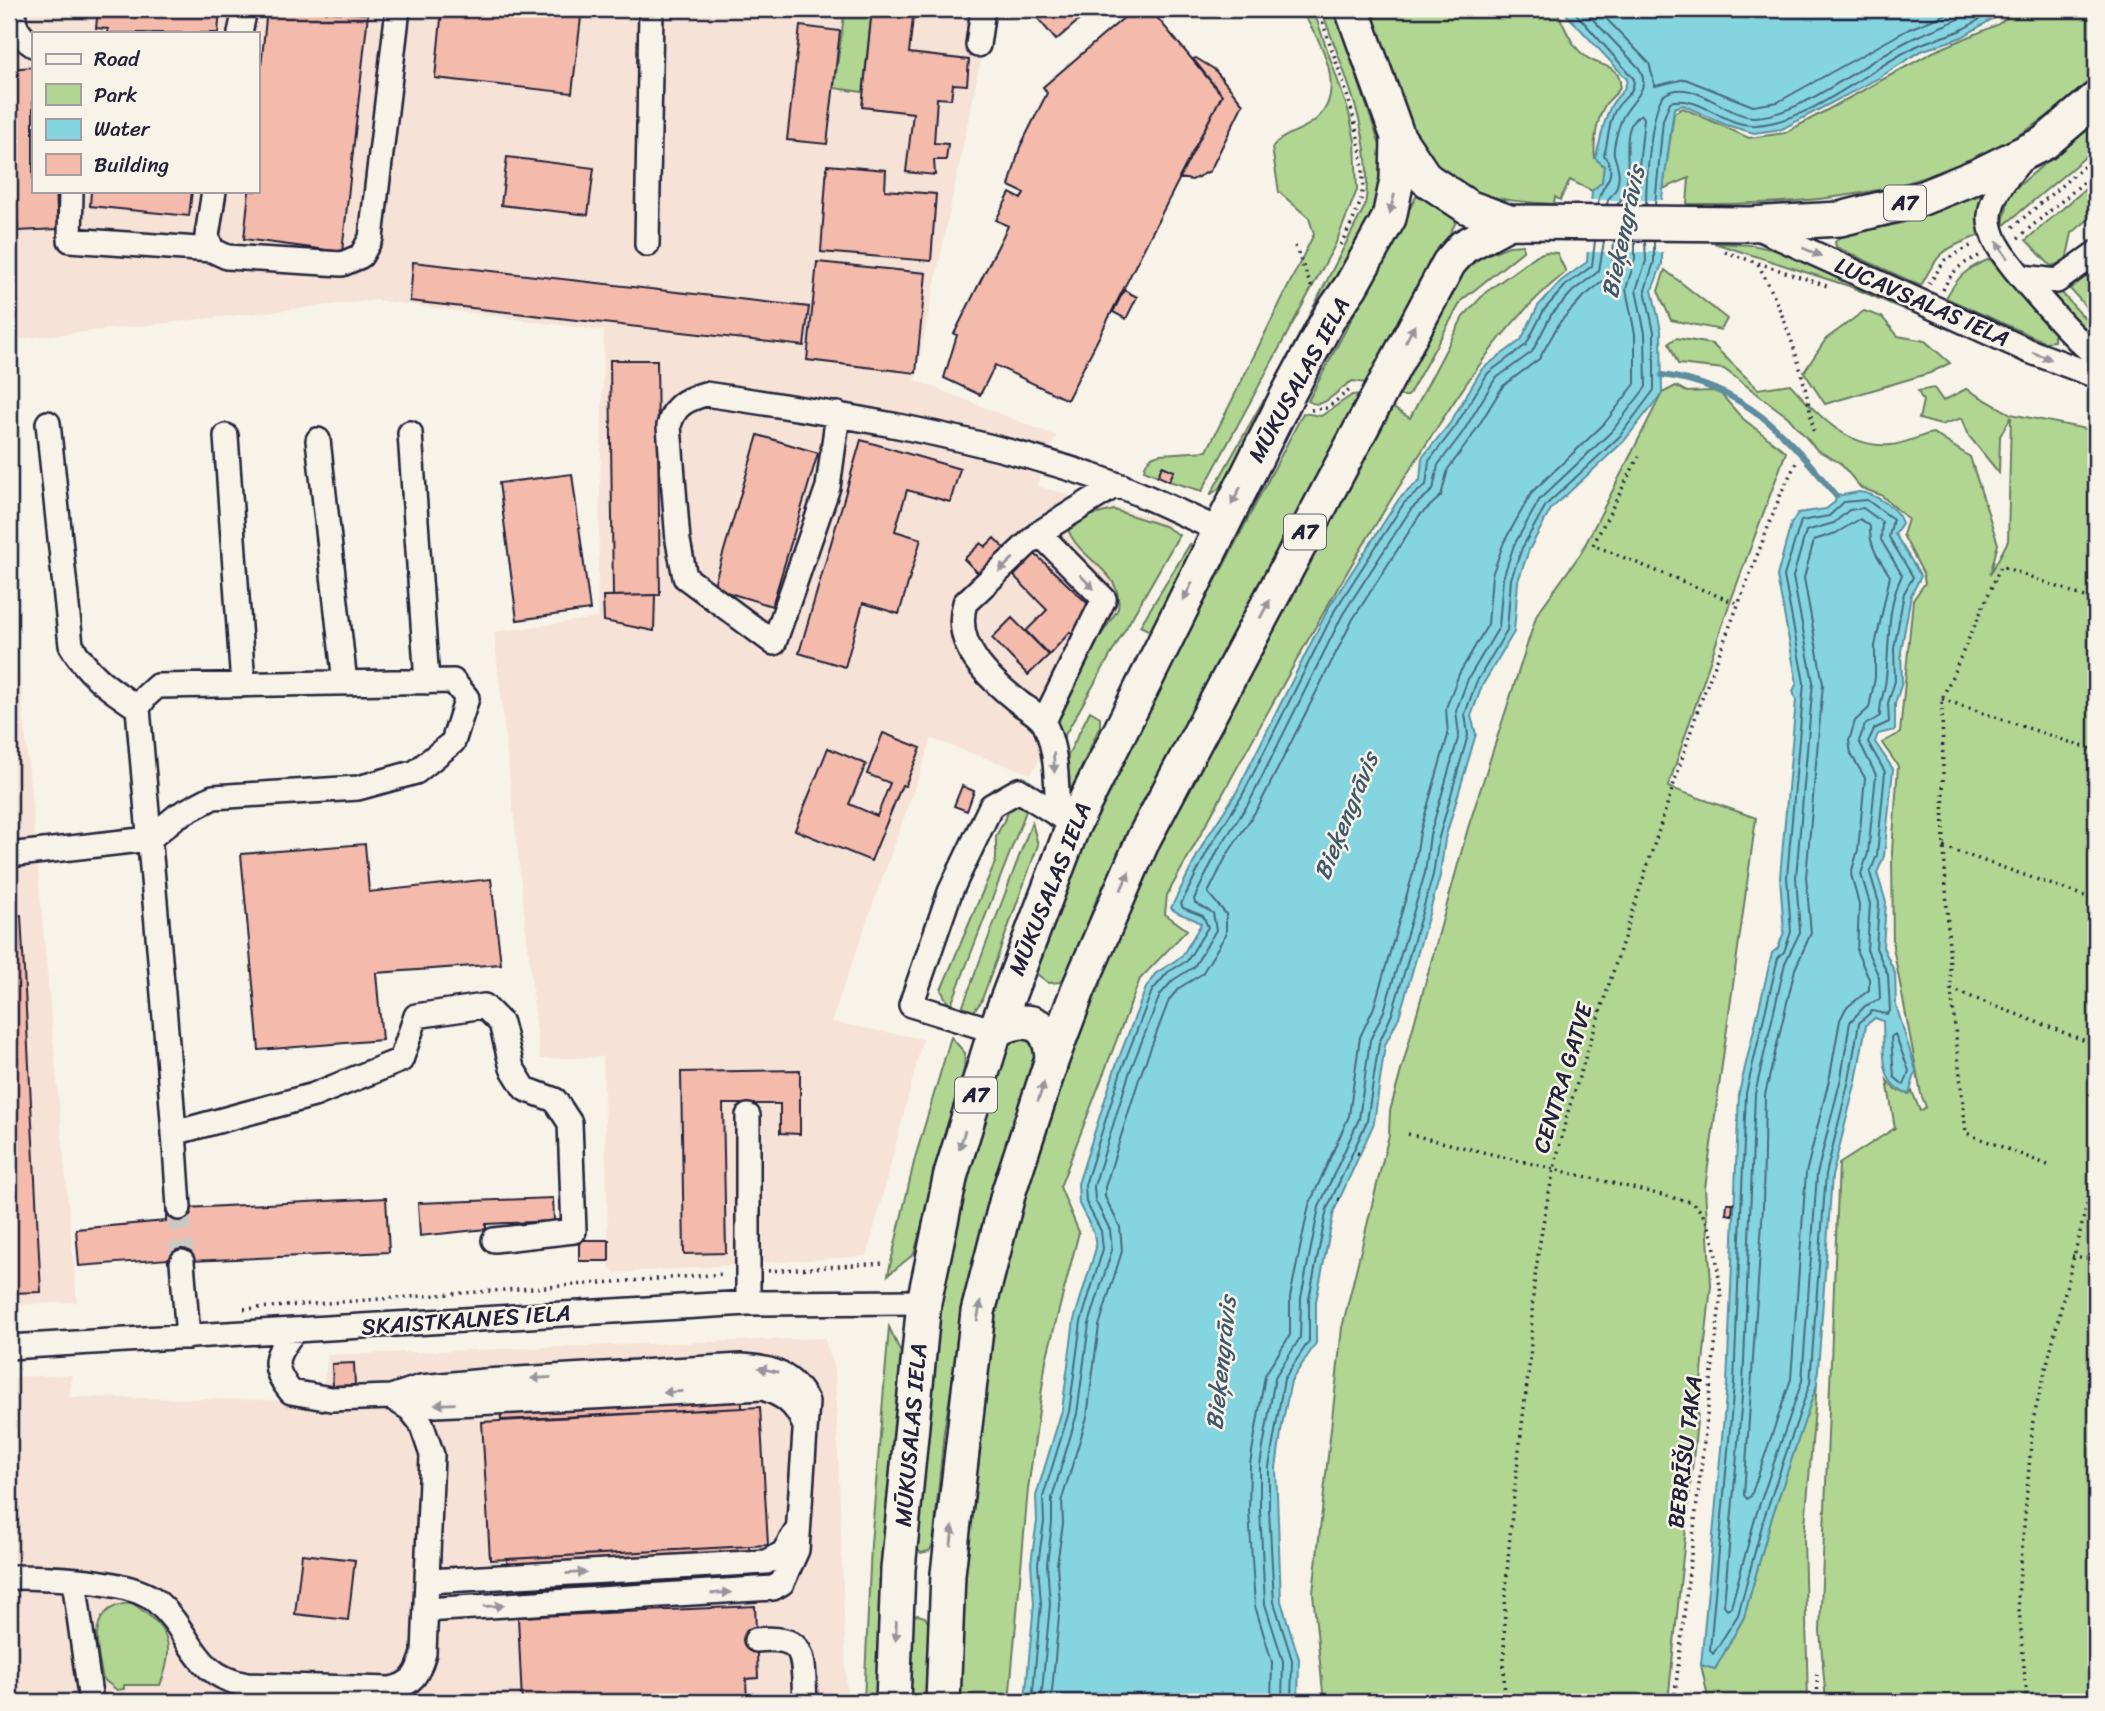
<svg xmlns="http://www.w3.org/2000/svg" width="2105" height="1711" font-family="Sriracha,sans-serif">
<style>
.built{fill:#f6e2d6;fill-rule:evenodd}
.green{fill:#b1d692;stroke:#6a7c66;stroke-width:2}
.water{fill:#85d5e1;stroke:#5d8d9f;stroke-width:2}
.pier{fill:#f7f3e8}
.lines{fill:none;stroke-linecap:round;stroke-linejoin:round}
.shore{stroke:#4a6a7d;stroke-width:2}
.stream{stroke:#5d8d9f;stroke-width:6}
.building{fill:#f4bbac;stroke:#22223b;stroke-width:2}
.minor-tunnel{stroke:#ccc9c5;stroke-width:23;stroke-dasharray:23 11;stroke-linecap:butt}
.minor-casing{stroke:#22223b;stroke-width:28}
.highway-casing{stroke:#22223b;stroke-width:38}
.path{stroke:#22223b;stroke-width:3.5;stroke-dasharray:2 5;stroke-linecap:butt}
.minor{stroke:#f7f3e8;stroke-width:23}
.highway{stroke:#f7f3e8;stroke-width:33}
.oneway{fill:#97959a}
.labels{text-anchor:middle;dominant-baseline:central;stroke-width:5;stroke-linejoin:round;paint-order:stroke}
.shield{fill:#f7f3e8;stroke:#62616f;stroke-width:2}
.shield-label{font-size:21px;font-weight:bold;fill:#22223b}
.street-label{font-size:23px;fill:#22223b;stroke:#f7f3e8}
.water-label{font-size:24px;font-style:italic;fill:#40586d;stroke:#f7f3e8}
</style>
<rect width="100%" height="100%" fill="#f7f3e8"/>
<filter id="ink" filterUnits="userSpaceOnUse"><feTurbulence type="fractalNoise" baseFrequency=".0143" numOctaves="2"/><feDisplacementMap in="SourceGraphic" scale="14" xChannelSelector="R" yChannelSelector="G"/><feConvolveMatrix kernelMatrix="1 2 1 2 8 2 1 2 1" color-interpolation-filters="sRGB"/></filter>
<g filter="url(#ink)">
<path class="built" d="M9,9H845L834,88L863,92L872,9H991L915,380L1056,436L1036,486L1171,522L1055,731L1047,770L1042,755L1031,774L932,739L831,1022L923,1039L867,1256L614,1273L609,1266L603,1057L540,1059L494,632L597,618L604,331L376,300L9,340ZM33,33H257V191H33Z
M9,569L24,718L77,1302L9,1305Z
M824,1338L835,1369L847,1702H9V1377L72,1375L69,1397L321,1401L328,1355Z"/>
<path class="green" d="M845,9H872L863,92L834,88Z
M1299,9H1313L1349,113L1355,141L1357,190L1335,245L1202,491L1169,481L1173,471L1163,466L1158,476L1144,470C1146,460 1151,456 1160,454L1207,451L1314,234L1309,218L1279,192L1272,148C1280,135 1301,131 1313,122C1350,94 1321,38 1299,9Z
M1321,9H1334L1381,148V199L1278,385L1274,384L1365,206C1376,140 1343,70 1321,9Z
M1370,9H1556C1566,29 1572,51 1593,61C1603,66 1615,66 1619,78C1624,91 1611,96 1605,105C1597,119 1593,143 1595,158L1604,166L1602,182L1592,191L1570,180L1560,200L1555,197L1554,204C1531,202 1507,202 1484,194C1469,189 1450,179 1438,167C1408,138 1385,50 1370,9Z
M2018,9H2096V75C2074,94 2051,116 2025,131C1912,199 1815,204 1687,204L1689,178L1663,189L1674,113L1683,108L1749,138L1785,133L1933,52L1997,25Z
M2096,120V148L2002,227L2010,193Z
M2096,180V213L2072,233L2066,261L2051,266L2026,240Z
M1417,195L1457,220L1371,384L1353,381C1338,387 1325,412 1308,401Z
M1981,195L1980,235C1943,250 1939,250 1921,286L1836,247L1835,242L1841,236L1902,223Z
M1714,243L1752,245L1784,252L1914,309L1912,313L1849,286Z
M1523,245V251L1462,300L1408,396H1395L1463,273L1481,257L1509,246Z
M1546,252L1557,253L1566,272C1501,324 1462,389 1418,457C1326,599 1249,748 1167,895L1165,914L1187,930L1140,979L1060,1187L1079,1232L1046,1360L1028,1489L1009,1702H953L963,1497L999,1283L1038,1138L1149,854L1386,404L1410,418L1463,317L1486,292L1537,255Z
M1990,259L2054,331V341L2045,342L1946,298C1958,276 1967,268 1990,259Z
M2096,269V318L2070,289Z
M1665,270L1727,319L1721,330L1671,320L1658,291Z
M2061,292L2096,331V345L2048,293Z
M1864,311L1882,317L1898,336L1925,341L1950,363L1930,373L1825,404L1804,372L1826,339Z
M1676,338L1712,344L1758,389L1790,384C1817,414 1847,449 1891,445C1904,444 1919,436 1933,433L1970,457L1998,544L1990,575L2008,541L2011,417L2000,436L1999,473L1969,436L1962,418L1941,425L1919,419L1923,401L1918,391L1934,388L1943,401L1966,389L2011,414L2096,431V1702H1826L1820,1631L1839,1164L1895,1128L1887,1080L1895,1090L1909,1094L1912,1091L1920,1111L1926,1107L1921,1094L1893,947L1892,852L1898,766L1882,743L1900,733L1913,600L1925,583L1923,573L1903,535L1908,519L1881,495L1861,488L1840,463L1817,450L1788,417L1724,369L1678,364L1669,343Z
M1676,386L1687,392L1713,391L1721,394L1742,418L1786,452L1727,611L1668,787L1756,818L1705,1188L1711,1285L1668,1702H1324L1313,1593L1342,1328L1389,1135L1390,1111L1468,828L1537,614L1581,553L1662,393Z
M1362,394L1096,900L1070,976L1061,982L1049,983L1038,975L1032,964L1094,815L1303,413L1321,416L1352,395Z
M1271,396L1221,487L1210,495L1263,401Z
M1114,510L1164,526L1179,535L1057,749L1054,721L1058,702L1118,609C1124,570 1079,561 1068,529L1085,517Z
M1190,544L1193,549L1152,632L1140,626Z
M1090,711L1100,717V726L1069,795L1062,767Z
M1023,804L1026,811L951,1005H949L941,990L996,860V836L1012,805Z
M1032,822L1038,845L981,1002L973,1012L961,1011Z
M951,1037L965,1053L964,1070L914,1254L888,1275L915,1158Z
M1023,1039L1034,1045L1039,1059L964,1314L944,1431L933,1545L929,1551L921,1553L915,1547L938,1303L964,1175L1002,1047Z
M889,1327L901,1353V1369L881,1572L876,1702H864L871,1544Z
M1817,1384L1804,1537L1808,1702H1709L1701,1665L1715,1669L1744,1617L1771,1520Z
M132,1603C168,1627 177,1643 160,1685H124V1689L117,1690L103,1679C96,1647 86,1605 132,1603Z
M918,1615L925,1617L929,1624L927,1702H903L910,1616Z"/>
<path class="water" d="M1565,9H2009L1962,37L1921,51L1877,79L1782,129L1754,133L1726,125L1683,105L1674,108L1662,198V264L1652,290L1661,330L1662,393L1624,441L1551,509L1529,550L1518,581L1514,632L1482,686L1471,716L1476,734L1445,839L1440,876L1399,1017L1385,1045L1374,1123L1334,1211L1316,1301V1343L1291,1381L1282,1425L1276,1468L1281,1601L1299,1659L1298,1702H1025L1034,1603L1031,1563L1037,1521L1036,1496L1062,1410L1074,1320L1096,1248L1094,1233L1079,1204L1078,1184L1115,1068L1146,988L1155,974L1182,956L1201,924C1193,916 1180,917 1171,908L1204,842L1236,793L1329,607L1399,499L1420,480L1422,458L1450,423L1482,369L1521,340L1538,306L1561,281L1587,262L1592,191L1602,182L1604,166L1595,158C1601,142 1602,124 1610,108C1615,96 1626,93 1627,79L1567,15Z
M1859,492C1874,493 1898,508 1902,523L1895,534L1921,576L1911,595L1901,651L1902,682L1895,704V730L1878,734L1875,742L1893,769L1884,856L1877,873L1886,902L1883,947L1895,973L1896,1005L1916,1071L1909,1094C1877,1085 1885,1049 1883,1021L1875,1018L1866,1025L1856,1081L1832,1176L1817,1384L1771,1520L1744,1617L1715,1669L1701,1665L1727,1384L1739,1093L1772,953L1778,948L1784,932L1780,877L1796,700L1793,691L1797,683L1777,576L1791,524L1798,513L1826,509L1835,502L1836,496Z"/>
<path class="pier" d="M1588,200H1665V252H1584Z"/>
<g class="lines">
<path class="shore" d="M1572,9L1634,79C1634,93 1626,96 1618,106C1608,119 1609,140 1604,155C1621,179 1599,183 1598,204
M1583,9L1639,68C1653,91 1628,102 1621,121C1618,129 1613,146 1614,154C1617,165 1621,173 1617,186C1615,194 1608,196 1607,204
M1597,9L1649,63L1655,86L1685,79L1753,106L1778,102L1909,29L1959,9
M1617,205C1641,178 1613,130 1641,114L1644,118L1635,205
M1646,205C1646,186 1651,105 1664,95C1691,75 1726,117 1754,117C1804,116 1870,57 1916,37C1938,27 1959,21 1979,9
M1655,205L1663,120L1670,102C1701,94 1725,128 1756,125C1816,120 1865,70 1919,45C1932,39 1946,37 1959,31C1972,25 1984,16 1997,9
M1867,500L1893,519L1889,537L1913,577L1904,593L1894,649L1895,681L1888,703L1889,722L1874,729L1868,742L1885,772L1877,855L1870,873L1879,903L1876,948L1888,975L1890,1011L1887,1014L1872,1011L1859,1023L1849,1080L1826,1174L1810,1383L1764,1518L1738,1615L1713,1654L1710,1650L1734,1384L1746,1093L1778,958L1784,952L1791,932L1787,877L1804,683L1784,576L1801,521L1829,516L1844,502Z
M1863,508L1882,522L1881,540L1902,575C1886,608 1890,643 1886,678C1885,692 1879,702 1880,716L1865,725L1859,741L1876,775L1868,853L1861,874L1870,904L1867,950L1879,977L1880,999L1865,1006L1850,1022L1841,1078L1817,1174L1802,1381L1756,1515L1731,1607L1727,1609L1724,1605L1743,1385L1755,1094L1785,963L1800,932L1796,877L1813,682L1793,577L1806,531L1834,523L1849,510Z
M1860,519L1870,526C1869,547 1879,559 1890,576L1875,646V678L1869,708L1855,721L1849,741L1851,754L1865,778L1858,850L1851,874L1859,905L1857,952L1869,979V990L1846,1008L1840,1020L1830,1076L1806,1173L1791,1379L1751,1496L1747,1499L1744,1495L1763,1207L1765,1095L1795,969L1811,933L1806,877L1823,684L1804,578L1814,540L1836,533Z
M1895,1034L1909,1071L1904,1085L1894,1077L1891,1037Z
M1032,1702L1041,1604L1038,1564L1044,1522L1043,1497L1069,1412L1081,1322L1103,1249L1101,1231L1086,1202L1085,1185L1121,1071L1152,991L1168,972L1187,961L1208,927L1203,916L1183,908L1181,904L1210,846L1242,796L1335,610L1404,503L1426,485L1429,461L1455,427L1488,373L1526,345L1544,310L1566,285L1592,266L1595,241
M1041,1702L1050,1604L1047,1564L1052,1523V1498L1077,1414L1089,1324L1112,1250L1110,1230L1095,1200L1094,1186L1129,1074L1160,995L1173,980L1194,967L1216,930L1213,913L1195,903L1194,899L1218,850L1250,801L1343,614L1411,509L1433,490L1438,465L1463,432L1495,379L1532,352L1551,315L1573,291L1599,271L1604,241
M1051,1702L1060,1605L1057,1564L1063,1524L1062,1499L1087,1417L1099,1326L1122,1251L1120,1227L1105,1197V1187L1139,1079L1169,1000L1179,988L1202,974L1226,934V914L1208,893L1227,855L1259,806L1353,619L1419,516L1441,496L1448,469L1471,438L1503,386L1539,359L1560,322L1581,299L1608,277L1612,267L1614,241
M1271,1702L1272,1662L1255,1606L1249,1511L1250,1464L1265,1375L1290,1335V1297L1309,1205L1349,1116L1360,1037L1374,1007L1414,870L1420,832L1448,735L1446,708L1459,674L1488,624L1492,575L1504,542L1532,492L1604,424L1635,384V334L1626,289L1635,259V241
M1282,1702L1283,1661L1265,1604L1260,1510V1465L1275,1377L1300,1338L1301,1298L1319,1207L1359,1119L1370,1040L1384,1011L1425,873L1430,835L1459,735L1456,711L1468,679L1499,627L1503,578L1514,545L1540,499L1612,431L1646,387L1645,333L1636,290L1646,261L1645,242
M1291,1702L1292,1660L1274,1602L1269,1510V1467L1284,1379L1309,1341V1299L1327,1209L1367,1121L1379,1043L1392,1014L1433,875L1439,837L1468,735L1465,714L1476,683L1507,630L1511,579L1522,548L1546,505L1619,437L1654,390V332L1645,290L1654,262V242"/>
<path class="stream" d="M1662,375C1742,385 1789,435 1836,496"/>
</g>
<path class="building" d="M98,9H220L218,33H108V29L96,28Z
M267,9L368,14L342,252L244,239L249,191H257V106Z
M442,9H582L572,93L435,78Z
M872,9H914L909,53L969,60L967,85L953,84L951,99L937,98L934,143L948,144L946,160H934L935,175L906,172L913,113L862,107Z
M1030,9H1092L1056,40Z
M1134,9H1150L1222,95L1067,400L995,365L980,395L944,378L957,335L954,334L1008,226L996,220L1010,193L1021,199L1024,193L1009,186L1020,147L1047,93L1043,87Z
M800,26L840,31L827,144L787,140Z
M1196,58L1214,69L1243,104L1210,171L1192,180L1179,178L1222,95L1193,59Z
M33,67V191H56L58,229L18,231L14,159H9V69Z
M507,157L594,168L588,215L501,205Z
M827,165L886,170L885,190L936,194L931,261L821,252Z
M91,191H192L189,216L90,206Z
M413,262L809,307L804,346L410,301Z
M817,262L926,273L916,373L807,360Z
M1124,290L1137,297L1126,319L1113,312Z
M610,360H657L660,595L613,596Z
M758,435L818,453L772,606L713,588Z
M861,440L960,469L950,502L907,490L895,531L921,539L899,614L863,603L845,667L799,653Z
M1162,466L1174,471L1169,481L1158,476Z
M572,474L590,610L517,620L499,483Z
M994,538L1007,551L981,576L964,559L981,543L985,547Z
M1035,554L1102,617L1079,641L1070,632L1049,655L1026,631L1047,610L1014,576Z
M655,595L654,631L604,621L603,596Z
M1012,618L1049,655L1028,675L992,638Z
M883,733L921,748L905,786L902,785L871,861L795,830L828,748L866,764L849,804L877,816L890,783L867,774Z
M962,786L974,791L967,811L954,806Z
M365,844L369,892L491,879L501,964L376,973L382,1040L259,1050L241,854Z
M21,915L41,1292L9,1293V916Z
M800,1070V1134L780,1133V1104H723L726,1253L684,1254L681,1072Z
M386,1198L389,1252L168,1262V1259L79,1266L76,1229L166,1221V1209Z
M553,1198L554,1221L486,1224V1229L420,1236L418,1203Z
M1727,1203H1733L1732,1215L1726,1214Z
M579,1240H609V1261H579Z
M354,1363L355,1385L333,1386L332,1364Z
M741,1374L742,1408L501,1420L499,1387Z
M760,1407L768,1545L490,1560L482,1422Z
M749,1546L751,1580L509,1593L507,1559Z
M302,1554L355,1560L348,1620L295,1614Z
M755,1606L758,1678L746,1679L747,1702H522L518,1617Z"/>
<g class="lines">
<path class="minor-tunnel" d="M179,1208L182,1262"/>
<g class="minor-casing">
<path id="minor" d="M14,9C12,26 19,36 33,45
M240,33L245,9
M978,45L983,9
M2024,156C2011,173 1991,193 1990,216C1989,224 1994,240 1999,247C2010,267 2078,344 2096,355
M71,191L70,240L212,250
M214,191L207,236L212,250L227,257L342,264L361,256L371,238L398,9
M1756,227L2029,351L2096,376
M647,244L651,9
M2023,277L2057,281L2096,253
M838,414L828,487L774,643L685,577L678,541L669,426C674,405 685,400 705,394C836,413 970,435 1096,477C1138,491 1178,512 1219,530
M48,423L71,645C88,675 110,689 138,708
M410,433L427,682
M226,436L243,685
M318,440L345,683
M1039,533L1104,599L1044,721
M1073,826L1058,815C1056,785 1058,752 1045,725C1041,716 1028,709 1021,704C989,679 952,646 965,603L1039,533L1111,488L1122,486
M9,855L149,839L177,816L213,797L358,788L416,772L453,742L467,698L453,681L157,686L146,696L138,708C152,875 169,1041 179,1208
M995,1031L911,1005L950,892L991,806L1019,790L1058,815
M748,1116V1303
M174,1133L314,1095L401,1060L416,1016L484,1006L501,1023L512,1068L525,1089L555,1100L570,1123L574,1231L494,1240
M182,1262L188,1337
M295,1330C275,1355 269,1365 291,1392L331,1399L391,1397L436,1405L763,1388C783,1395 795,1403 803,1422
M9,1347L748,1303L924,1302
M391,1397L421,1387L485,1381L742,1366C773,1368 792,1374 807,1402L797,1550L782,1583L773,1588L426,1610
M9,1577C44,1577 129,1579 156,1601C193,1633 191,1675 247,1685L391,1689C413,1684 418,1674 424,1653L432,1455L421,1423L410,1409L391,1397
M74,1580L91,1702
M428,1581L766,1562L783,1553L796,1532
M756,1640C810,1635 802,1658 805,1702"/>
</g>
<g class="highway-casing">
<path id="highway" d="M1352,9L1398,137L1426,179L1468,207L1509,222L1750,224L1840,219L1920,199L1979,175L2044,143L2096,99
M995,1031C1026,1014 1050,1020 1052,1059
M893,1702L898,1569L924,1302L951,1174L995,1031L1073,826L1286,398L1330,316L1351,286L1389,218L1397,180L1398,137
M943,1702L948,1574L978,1312L1009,1191L1052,1059L1078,990L1144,838L1449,263L1463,247L1509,222"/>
</g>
<path class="path" d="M1318,9C1334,58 1372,149 1361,199C1357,215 1346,234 1338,249
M2013,227L2096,156
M2018,238L2096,172
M1295,246L1313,291
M1725,252L1827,286
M1758,264C1787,318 1805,374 1814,434
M1929,284L1945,260L1974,244
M1943,290C1951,272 1960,264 1979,256
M1311,410L1327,408L1352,388
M1639,456L1593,545L1738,604
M1942,699L2096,751
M1944,847L2096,900
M1951,989L2096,1045
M1408,1134L1691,1202C1717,1221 1716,1264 1721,1294L1674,1702
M1357,1153L1363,1155
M2048,1165L1966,1133L1951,989L1944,847L1942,699L2001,566L2096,601
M1338,1199L1343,1201
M2072,1256L2096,1259
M768,1271L884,1263
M244,1309L725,1274
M1817,1674L1818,1702
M1505,1702C1500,1592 1515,1485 1528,1375C1532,1349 1531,1322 1533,1296C1539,1233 1553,1169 1569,1108L1699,706L1782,491L1796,463
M2027,1702L2018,1597L2033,1420L2096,1168"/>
<use href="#minor" class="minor"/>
<use href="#highway" class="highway"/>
</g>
<defs><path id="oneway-solid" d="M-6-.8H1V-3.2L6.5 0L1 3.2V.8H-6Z" transform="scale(1.75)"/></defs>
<g class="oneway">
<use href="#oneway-solid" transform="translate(1392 204) rotate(104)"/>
<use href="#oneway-solid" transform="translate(2002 250) rotate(-123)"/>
<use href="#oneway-solid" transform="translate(1812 252) rotate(24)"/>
<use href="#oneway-solid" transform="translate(1410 334) rotate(-62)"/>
<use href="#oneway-solid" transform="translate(2042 356) rotate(21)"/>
<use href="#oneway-solid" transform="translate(1236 496) rotate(117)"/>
<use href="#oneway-solid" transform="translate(1006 565) rotate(137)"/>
<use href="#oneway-solid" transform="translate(1087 582) rotate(45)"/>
<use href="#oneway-solid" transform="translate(1188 591) rotate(116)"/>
<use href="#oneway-solid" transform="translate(1265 609) rotate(-62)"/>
<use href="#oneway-solid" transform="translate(1054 763) rotate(87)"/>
<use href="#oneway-solid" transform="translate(1125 881) rotate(-66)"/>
<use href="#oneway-solid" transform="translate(1041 1092) rotate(-72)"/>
<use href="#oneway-solid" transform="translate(962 1140) rotate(107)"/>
<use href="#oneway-solid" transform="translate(979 1311) rotate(-79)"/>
<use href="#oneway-solid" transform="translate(768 1370) rotate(-167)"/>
<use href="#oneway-solid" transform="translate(541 1378) rotate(177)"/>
<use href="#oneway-solid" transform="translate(673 1392) rotate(177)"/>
<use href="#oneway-solid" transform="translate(445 1404) rotate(178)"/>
<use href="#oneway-solid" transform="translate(952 1536) rotate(-83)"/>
<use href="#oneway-solid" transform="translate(576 1573) rotate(-3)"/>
<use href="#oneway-solid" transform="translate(721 1593) rotate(-3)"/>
<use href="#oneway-solid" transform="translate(494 1606) rotate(-3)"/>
<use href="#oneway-solid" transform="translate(896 1631) rotate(92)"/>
</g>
</g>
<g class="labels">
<g class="shield">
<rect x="1884" y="185.5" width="42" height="35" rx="5"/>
<rect x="1284" y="514.5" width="42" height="35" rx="5"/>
<rect x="955" y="1077.5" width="42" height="35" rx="5"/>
</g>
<g class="shield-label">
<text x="1905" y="203">A7</text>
<text x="1305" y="532">A7</text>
<text x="976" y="1095">A7</text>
</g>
<g class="street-label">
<text transform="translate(1922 302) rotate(24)">LUCAVSALAS IELA</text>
<text transform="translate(1299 380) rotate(-61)">MŪKUSALAS IELA</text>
<text transform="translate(1050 889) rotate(-68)">MŪKUSALAS IELA</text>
<text transform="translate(1563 1078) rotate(-73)">CENTRA GATVE</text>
<text transform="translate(466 1320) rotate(-4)">SKAISTKALNES IELA</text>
<text transform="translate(911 1435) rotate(-85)">MŪKUSALAS IELA</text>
<text transform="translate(1685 1452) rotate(-83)">BEBRĪŠU TAKA</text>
</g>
<g class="water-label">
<text transform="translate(1623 232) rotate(-78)">Bieķengrāvis</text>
<text transform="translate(1346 816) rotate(-68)">Bieķengrāvis</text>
<text transform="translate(1221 1363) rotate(-84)">Bieķengrāvis</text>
</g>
</g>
<rect width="2105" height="1711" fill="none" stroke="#f7f3e8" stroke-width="35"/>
<rect x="18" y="18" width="2070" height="1676" fill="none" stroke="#22223b" stroke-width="2.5" filter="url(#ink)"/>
<rect x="32" y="32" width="228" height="161" fill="#f7f3e8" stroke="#a29fa3" stroke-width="2"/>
<rect x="46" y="54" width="35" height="10" fill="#f7f3e8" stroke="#a29fa3" stroke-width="2"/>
<text x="94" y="66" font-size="21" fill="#22223b">Road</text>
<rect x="46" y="84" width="35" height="21" fill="#b1d692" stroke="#a29fa3" stroke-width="2"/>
<text x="94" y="102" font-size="21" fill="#22223b">Park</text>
<rect x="46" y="119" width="35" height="21" fill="#85d5e1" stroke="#a29fa3" stroke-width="2"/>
<text x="94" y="136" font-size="21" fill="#22223b">Water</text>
<rect x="46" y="154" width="35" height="21" fill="#f4bbac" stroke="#a29fa3" stroke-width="2"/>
<text x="94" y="172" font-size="21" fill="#22223b">Building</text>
</svg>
